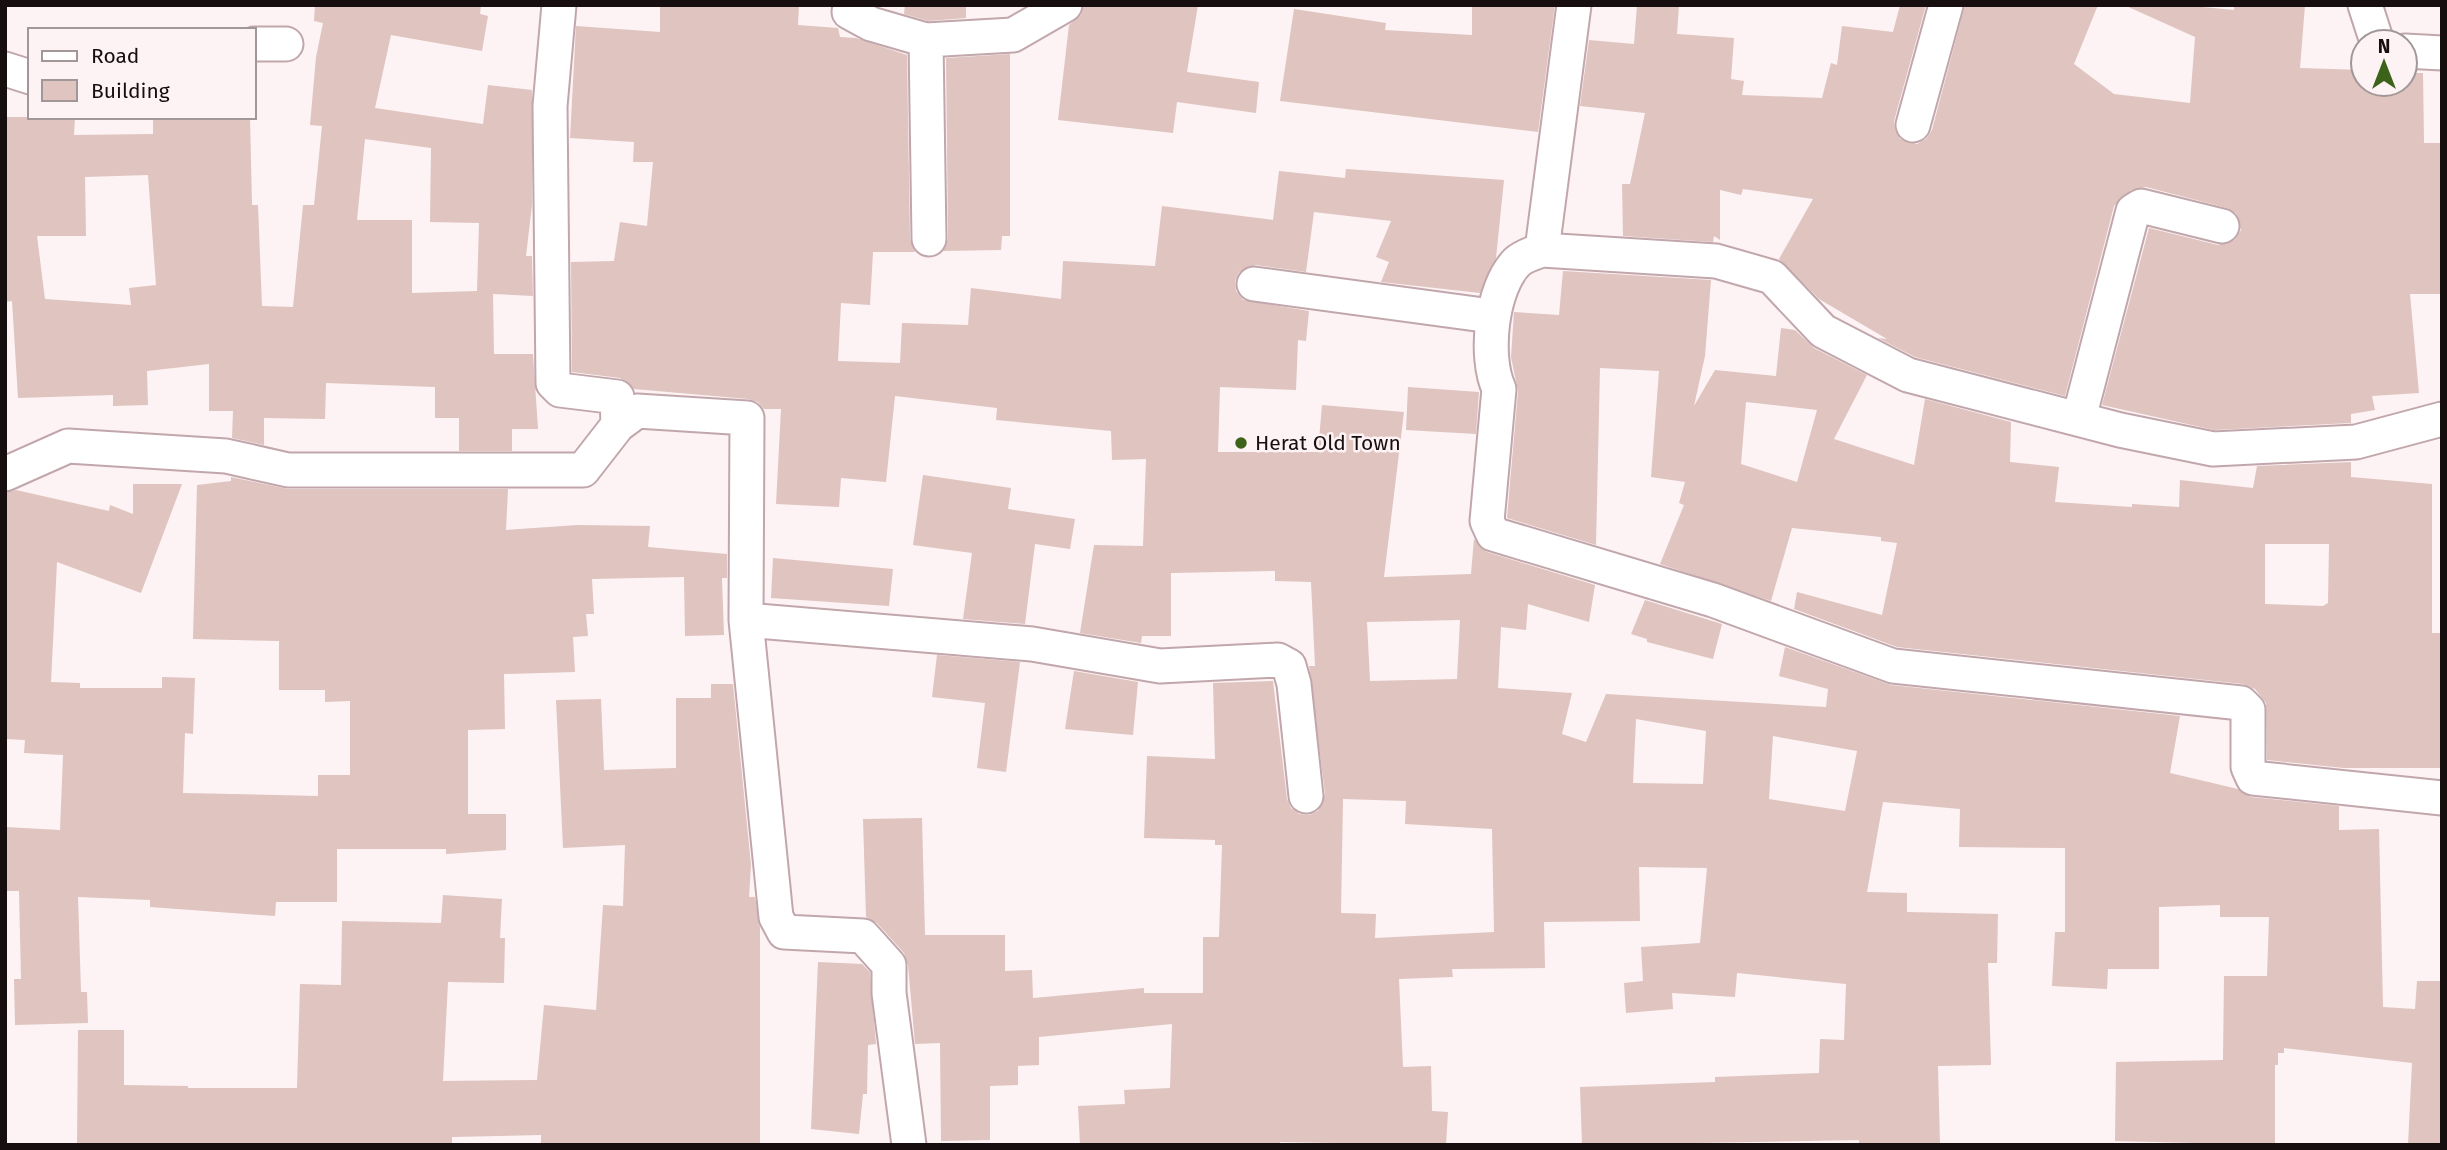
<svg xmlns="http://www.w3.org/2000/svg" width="2447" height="1150" font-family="'Fira Sans',sans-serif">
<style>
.building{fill:#dfc4bf;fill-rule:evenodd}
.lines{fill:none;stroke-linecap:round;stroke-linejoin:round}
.minor-casing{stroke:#c1a7ac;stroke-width:37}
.minor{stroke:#fff;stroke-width:33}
.poi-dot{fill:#3d621a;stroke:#fdf2f4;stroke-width:2.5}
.labels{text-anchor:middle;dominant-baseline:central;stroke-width:5;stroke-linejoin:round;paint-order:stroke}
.poi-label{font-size:21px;fill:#170e10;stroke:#fdf2f4;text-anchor:start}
</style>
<rect width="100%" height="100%" fill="#fdf2f4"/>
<path class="building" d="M315,5H481L480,14L488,16L482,51L391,35L375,108L483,124L488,85L532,90V205L526,256H532L533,296L493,294L494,354H533L538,429H512V451H459V418H435V387L326,383L325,419L264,418V445L232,438L233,411H209V364L147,371L148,405L113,406V395L18,398L12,301L5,302V117H75L74,135L153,134V117H250L252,205H258L262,306L293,307L303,205H314L322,126L310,125L316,57L323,23L314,21ZM365,139L431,148L430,222L479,223L477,291L412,293V220H357ZM148,175L156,285L129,288L131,305L45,299L37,236H86L85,177Z
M660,5H799L798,25L838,28L840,37L856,38L907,55L910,239L915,252H873L870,305L841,303L838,361L900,363L902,323L968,325L971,288L1061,299L1063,261L1155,266L1162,206L1273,220L1279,171L1345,178L1346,169L1504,180L1496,258L1480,293L1381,282L1389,262L1376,257L1391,221L1314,212L1306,272L1256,265L1239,272L1235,281L1236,291L1243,300L1309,311L1306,341L1298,340L1296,390L1220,387L1218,452H1318L1322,405L1404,412L1384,577L1471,574L1474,539L1487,552L1595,585L1589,622L1528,604L1526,630L1501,627L1498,688L1572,693L1562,734L1586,742L1606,694L1826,707L1828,689L1779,676L1785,647L1891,685L2180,716L2170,773L2238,789L2251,797L2339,806V830L2379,829L2383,1007L2415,1009L2417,981H2442V1145H2408L2412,1063L2284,1048V1053H2278V1065H2275V1145L2115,1141L2116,1062L2223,1060L2224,976H2267L2269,917H2220V905L2159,907V969H2108L2107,989L2052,986L2055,932H2065V848L1959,847L1960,809L1883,802L1867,892L1907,893V912L1998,914L1997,963H1988L1991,1065L1938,1066L1940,1145H1859V1140L1582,1145L1580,1087L1715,1082V1077L1819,1073L1820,1039L1844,1040L1846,984L1737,973L1735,997L1672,993L1673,1009L1626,1013L1624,983L1643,981L1641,947L1700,943L1707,868L1639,867L1640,921L1544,922L1545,968L1452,969L1453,977L1399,979L1403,1067L1431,1066L1432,1111L1448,1112L1446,1145L1280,1142V1145H1080L1078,1106L1125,1104L1124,1090L1170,1088L1172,1024L1039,1037V1065L1018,1066V1085L990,1086V1140L941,1141L940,1043L915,1044L908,965L904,953L877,923L866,917L863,819L922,818L925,935H1005V971L1032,970L1033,998L1144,988V993H1203V937H1219L1222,845H1215V840L1144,838L1147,756L1215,759L1213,683L1273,681L1287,799L1291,808L1299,814L1309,815L1318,811L1325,794L1309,666H1315L1311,582L1275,581V571L1171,573V636H1142L1141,643L1080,633L1094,545L1143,546L1146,459L1112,460L1111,431L996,420L997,408L895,396L886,482L841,478L839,507L776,504L781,409H764L758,402L748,399L634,389L620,378L572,372L571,262L614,261L620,222L647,226L653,162H633L634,142L570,138L576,26L660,32ZM1460,620L1457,679L1370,681L1367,622ZM1636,719L1706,731L1703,784L1633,783ZM1773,736L1857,751L1845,811L1769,799ZM1343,799L1406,801L1405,824L1492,829L1494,932L1375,938L1376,914L1341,913Z
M905,5H966V18L928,21L904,14Z
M1084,5H1198L1187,72L1259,82L1256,113L1177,102L1173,133L1058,120L1069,25L1081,15Z
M1472,5H1555L1538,132L1280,101L1294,9L1386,23L1385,30L1472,35Z
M1637,5H1679L1677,34L1734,38L1731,79L1744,81L1742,95L1822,98L1831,63L1837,65L1842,26L1893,32L1900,5H1926L1894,121L1895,130L1900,139L1917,144L1926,139L1932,130L1965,5H2098L2074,64L2114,94L2190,103L2195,37L2124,5H2182L2234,10V5H2305L2300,68L2363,70V84H2405V73H2423L2424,143H2442V294H2410L2419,393L2372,396L2375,410L2351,414V423L2214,430L2102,405L2149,228L2218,245L2235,240L2241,230L2236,213L2227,208L2146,187L2131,190L2114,206L2065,396L1915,357L1878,338L1887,339L1819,299L1779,259L1813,199L1743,189L1741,195L1720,190V240L1714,236L1713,242L1623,236L1622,184H1630L1645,113L1580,106L1589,40L1634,44Z
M1010,54V236H1002L1001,250L943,251L948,239L946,58Z
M1563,271L1711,280L1705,356L1694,406L1715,370L1776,376L1781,328L1795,330L1814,348L1867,375L1834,439L1914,465L1925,399L2011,422L2010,462L2059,467L2055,502L2132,507V504L2179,507L2180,480L2253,488L2257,466L2351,462V477L2432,484V633H2442V768H2344L2267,760L2266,703L2255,689L2243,684L1897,647L1794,609L1797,592L1882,615L1897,543L1881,541V537L1792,528L1771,601L1660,564L1684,505L1679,503L1685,482L1651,477L1659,371L1600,368L1596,545L1507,518L1518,391L1511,357L1514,312L1559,315ZM1746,402L1817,410L1797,482L1741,464ZM2265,544H2329L2328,603L2323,606L2265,604Z
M1408,387L1479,392L1476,434L1406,430Z
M923,475L1011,488L1008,509L1075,519L1070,549L1035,544L1025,624L963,619L972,553L913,545Z
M231,477L288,489H508L506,530L578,525L650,526L648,547L727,554V578H722L724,635L685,636L684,577L592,579L594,614H586L588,636L573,637L575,672L504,674L505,729L468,730V814H506V850L446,854V849H337V902H276L275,916L150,907V900L78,897L81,992H87L88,1023L15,1025L14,979H21L19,891H5V827L60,830L63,755L24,753L25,740L5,739V493L16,490L109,511L110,505L133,514V484H182L141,593L57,562L51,682L80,683V688H162V677L195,678L193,734L185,733L183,793L318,796V775H350V701L325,702V690H279V641L193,639L197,485L231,481Z
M773,558L893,569L889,606L771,598Z
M1645,600L1722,624L1713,659L1647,642V639L1631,634Z
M937,655L1020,662L1006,772L977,768L985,703L932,697Z
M1074,671L1138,682L1133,735L1065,729Z
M711,684H733L751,865L749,897H755L760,928V1145H541V1135L452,1137V1145H77L78,1030H124V1085L188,1086V1088H297L300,984L341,985L342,921L441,923L443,895L502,899L500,938H505L504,983L448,982L443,1081L537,1080L544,1005L596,1010L603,905L623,906L625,845L563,848L556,700L601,699L604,770L676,768V698H711Z
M818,962L862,964L870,972L876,1044L868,1045L867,1094H863L859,1134L811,1129Z"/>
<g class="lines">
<g class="minor-casing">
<path id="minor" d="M559,5L550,106L553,383L560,390L617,397L618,425
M850,5L849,12L871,24L926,40L1013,35L1065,5
M1574,5L1542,250L1716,261L1772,277L1823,331L1908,375L2120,430L2213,449L2356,442L2442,419
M2365,5L2377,42
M926,40L929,239
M254,44H286
M2405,51L2442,53
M5,69L30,77
M1913,125L1946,5
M1542,250C1534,253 1523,256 1517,262C1491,288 1484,357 1499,389L1487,521L1493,534L1713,600L1893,666L2241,703L2248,710V767L2253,778L2442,798
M1254,284L1491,316
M2079,418L2133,211L2141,206L2222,226
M5,474L68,446L226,456L288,470H583L618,425L637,411L747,418L746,620L776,917L784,932L863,936L889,965V993L909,1145
M746,620L1032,644L1160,666L1278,660L1289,666L1294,684L1306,796"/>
</g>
<use href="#minor" class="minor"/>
</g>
<circle class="poi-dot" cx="1241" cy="443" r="7"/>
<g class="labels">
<g class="poi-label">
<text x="1255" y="443">Herat Old Town</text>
</g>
</g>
<rect width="2447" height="1150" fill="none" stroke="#170e10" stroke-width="14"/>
<rect x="28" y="28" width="228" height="91" fill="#fdf2f4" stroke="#a19799" stroke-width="2"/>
<rect x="42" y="51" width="35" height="10" fill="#ffffff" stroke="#a19799" stroke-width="2"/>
<text x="91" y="63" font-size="21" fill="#170e10">Road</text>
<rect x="42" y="80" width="35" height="21" fill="#dfc4bf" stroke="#a19799" stroke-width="2"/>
<text x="91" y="98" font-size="21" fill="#170e10">Building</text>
<g transform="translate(2384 63)"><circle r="33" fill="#fdf2f4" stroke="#a19799" stroke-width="2"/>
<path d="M0-5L12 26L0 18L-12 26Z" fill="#3d621a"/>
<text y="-10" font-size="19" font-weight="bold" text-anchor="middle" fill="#170e10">N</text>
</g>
</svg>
